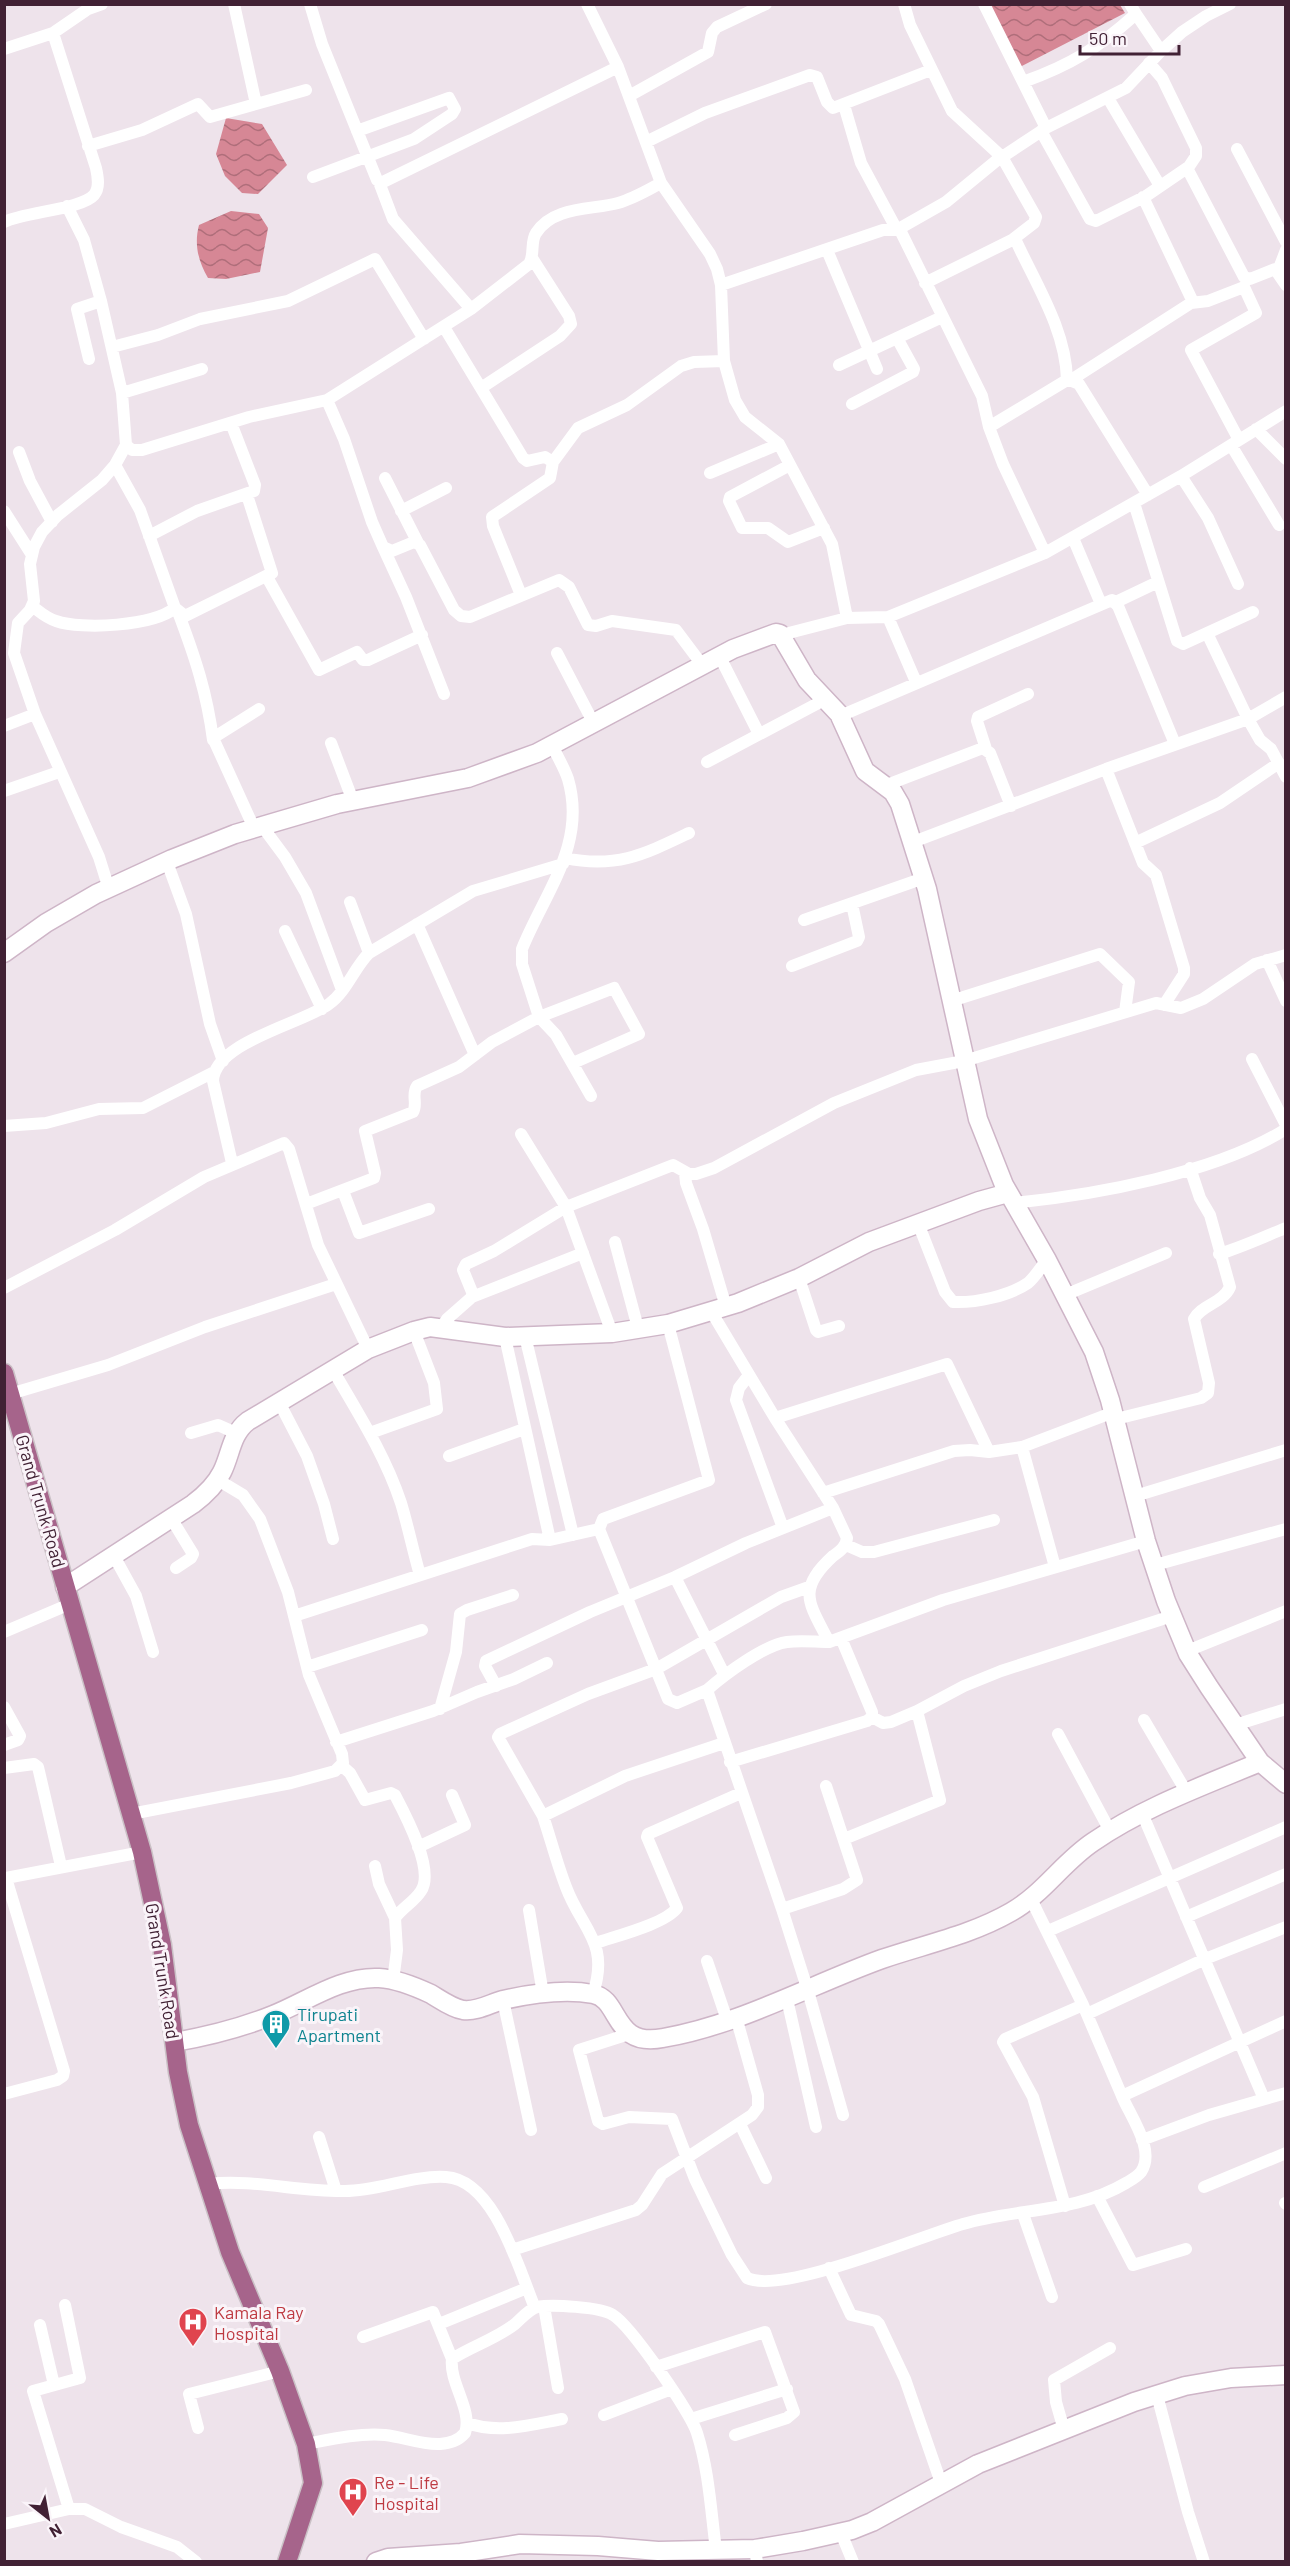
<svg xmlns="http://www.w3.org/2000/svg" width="1290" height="2566" font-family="Barlow,sans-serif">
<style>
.water{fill:url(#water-waves)}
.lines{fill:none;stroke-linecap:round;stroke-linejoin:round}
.secondary-casing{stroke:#ceb5c7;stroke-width:21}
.primary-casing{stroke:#cac1c6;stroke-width:21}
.street{stroke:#fff;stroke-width:12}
.secondary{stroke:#fff;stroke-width:18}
.primary{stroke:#a6648b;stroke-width:18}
.labels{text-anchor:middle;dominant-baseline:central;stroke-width:6;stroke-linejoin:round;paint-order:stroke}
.street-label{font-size:18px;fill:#412134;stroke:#faf4f9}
.culture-label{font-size:18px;fill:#0d838f;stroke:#faf4f9;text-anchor:start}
.health-label{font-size:18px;fill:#be3a42;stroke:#faf4f9;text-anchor:start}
</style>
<defs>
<pattern id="water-waves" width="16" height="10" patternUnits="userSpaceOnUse" patternTransform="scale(1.5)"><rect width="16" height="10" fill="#d68795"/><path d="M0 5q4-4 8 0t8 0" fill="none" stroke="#af6e7a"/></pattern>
</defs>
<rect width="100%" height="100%" fill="#eee3eb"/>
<path class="water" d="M985,5H1120L1125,13L1018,68Z
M226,118L262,124L287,165L258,194L242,193L225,176L216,154Z
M231,211L259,214L268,228L260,272L226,279L208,278C198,261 194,244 199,225Z"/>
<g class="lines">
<g class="secondary-casing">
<path id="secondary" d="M4,953L46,923L96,894L172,859L235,834L337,804L468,778L537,753L733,649L776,633L780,634L807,680L839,714L865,771L893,792L900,804L927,889L978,1119L1004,1185L1047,1260L1094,1352L1110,1400L1146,1541L1166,1601L1188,1654L1209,1687L1260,1762L1286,1784
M65,1587L193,1504C205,1495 215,1486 222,1472C231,1454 231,1434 248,1421L368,1349L414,1331L430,1327L505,1337L612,1333L668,1324L738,1303L799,1278L869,1242L979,1201L1008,1193
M175,2042C209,2036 241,2028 273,2015C306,2002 341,1976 379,1978C396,1979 416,1987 431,1994C441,2000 452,2008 463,2010C477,2012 491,2003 503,2000C530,1994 566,1989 593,1994C621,1999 612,2048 663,2038C739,2025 810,1985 882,1959C926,1944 971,1935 1011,1912C1043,1894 1063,1862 1093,1842C1144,1807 1203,1786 1260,1762
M376,2562L388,2558L461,2553L520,2544L598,2546L658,2551L755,2549L803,2541L852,2530L872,2522L978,2464L1134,2402L1185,2386L1231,2378L1286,2375"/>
</g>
<g class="primary-casing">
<path id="primary" d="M4,1373L142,1852L162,1945L178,2072L189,2125L230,2252L280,2371L306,2444L313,2483L287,2562"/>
</g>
<path class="street" d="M234,4L256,104
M310,4L322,44L377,180L381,183L618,67
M587,4L618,67L661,183L710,254L717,269L721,285L724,361L735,400L745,417L779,444L832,544L847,618
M904,4L910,25L952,111L1002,157L1036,217L1034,223L1012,240
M984,4L1046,128
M1136,14L1161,51
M4,49L53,33L88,9L102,4
M1149,63L1162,78L1196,148V156L1188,168
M1023,82C1071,65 1098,48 1136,14L1130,4
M629,96L708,52L712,33L717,27L766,4
M1108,98L1160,186
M844,105L861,163L897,230
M1041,131L1090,219L1096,221L1146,196L1187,168L1244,277L1250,279L1275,269L1286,285
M646,142L705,113L810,75L817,77L827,102L833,108L931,70
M88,146L142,130L198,104L210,117L306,90
M1237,149L1286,242
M313,177L414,139L452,114L455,109L449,98L357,131
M379,182L393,219L471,309
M1143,197L1193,302
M67,206L84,240L101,301L122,393L126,445L115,465L102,480L58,515L42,532L34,547L30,564L34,601L30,610L18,623L14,653L35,714L99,857L109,889
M4,222C25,212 82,209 94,195C100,188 98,177 96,168L53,33
M827,250L877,369
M1278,271L1286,250
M925,283L1012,240L1017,243C1037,286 1066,331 1067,380L989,427
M721,285L883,230H900
M444,327L523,458L527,461L545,457L553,462
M112,347L158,335L200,319L288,301L375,259L424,339
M89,359L77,309L101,301
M839,365L942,317
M1067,379L1079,384L1148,495
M1071,380L1191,303L1208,301L1244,287L1256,313L1191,350L1239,440
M481,388L560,336L571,324L569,316L532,258
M122,393L202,369
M327,400L344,439L372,522L383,547L392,551L414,542L420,545L454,610L461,616L470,617L559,580L569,587L588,625L596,626L612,621L676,630L703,666
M852,404L913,372L914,369L897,338
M1256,429L1286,459
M126,445L132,450H142L249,417L327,400L471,309L529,264C535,255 530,242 536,233C553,206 592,210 618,203C633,199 648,190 661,183
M1231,445L1279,525
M19,452L30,481L52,522
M790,465L730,497L729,501L742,528H768L788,542L824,528
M710,473L779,444
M1181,476L1208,518L1238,584
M385,478L418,543
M1134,503L1177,641L1183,644L1253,612
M4,511L32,555
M401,511L446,488
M149,536L197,511L254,491L255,485L231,423
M1073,538L1101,604
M383,547L406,597L444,694
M1045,553L1003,464L989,427L982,396L900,230L902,227L946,202L996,161L1046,128L1126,88L1161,51L1182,32L1206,16L1230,4
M267,577L319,670L357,652L363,660H368L422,635
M521,595L493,526L492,517L550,478L553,462L578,428L627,405L681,366L694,362L724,361
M1116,602L1158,582
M32,606C40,612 46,618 56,621C82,630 153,626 175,608L140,510L115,465
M175,608L185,616L272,573L247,495
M178,612C195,657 207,693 213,740
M888,617L916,682
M1207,633L1248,719L1260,740L1271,749L1286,777
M781,635L847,618L888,617L1045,553L1181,476L1286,411
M557,653L593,722
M720,657L759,734
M840,716L1112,600L1118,606L1175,744
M4,726L35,714
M331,743L353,801
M986,749L977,721L978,717L1028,694
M707,762L826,699
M1106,769L1143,863L1156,875L1184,968V974L1164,1005
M884,786L983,748L990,753L1011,806
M4,791L59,772
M262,826L285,857L306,893L342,990
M254,828L213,738L259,709
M913,842L1106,769L1248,719L1286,697
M1135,843L1220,803L1279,763
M565,858C616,869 645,854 689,833
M167,862L186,914L210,1024L223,1061
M350,902L369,953
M804,920L924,878
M417,924L475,1055
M285,931L322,1009
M1267,960L1286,1001
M792,966L857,941L859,937L852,904
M951,1001L1100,954L1129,982L1125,1012
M1252,1059L1286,1125
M573,1063L639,1034L614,988L539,1017L556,1035L591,1096
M4,1126L46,1123L99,1109L143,1108L214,1072
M521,1134L566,1207L612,1333
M232,1163L213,1081C214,1042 304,1023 329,1004C347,991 354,968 369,953L473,891L563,864
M685,1173L686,1183L703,1229L726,1307
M343,1191L359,1233L429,1209
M1013,1203C1095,1195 1216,1173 1286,1129
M306,1204L374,1178L375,1173L365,1131L413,1112C418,1104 411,1094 417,1086L459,1067L492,1042L539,1017L522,964V949C545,892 587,844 568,779C564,767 557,756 552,745
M918,1223L945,1292L953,1302C976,1303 1009,1296 1028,1283C1035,1277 1041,1267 1047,1260
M615,1242L638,1328
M1219,1254C1242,1247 1263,1237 1286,1228
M799,1278L816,1330L818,1332L839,1326
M4,1288L115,1230L204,1177L284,1143L289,1149L318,1245L368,1349
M1065,1295L1166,1253
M472,1297L583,1253
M711,1311L775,1418L833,1508L847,1538C846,1547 840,1551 833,1556C796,1590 809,1603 829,1642C815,1642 801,1640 787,1642C764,1645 724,1675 707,1690L782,1909L808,1991L843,2115
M441,1328L447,1319L472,1297V1292L463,1270L466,1264L494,1251L566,1207L673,1165L689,1174H696L714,1168L834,1103L916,1070L964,1061L1156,1003L1181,1008L1203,999L1255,964L1286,955
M525,1336L573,1535
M505,1337L550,1540
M333,1370C358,1413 385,1455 401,1503C408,1526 413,1551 420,1575
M749,1375L739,1388L736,1400L783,1528
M10,1394L108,1365L205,1327L336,1284
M279,1402L307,1456L324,1504L333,1539
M775,1418L947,1364L989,1452
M1116,1419L1201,1398L1208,1393L1209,1383L1194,1319C1201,1305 1223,1303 1230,1287L1210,1215L1200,1198L1190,1168
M191,1433L218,1425L236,1433
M370,1433L437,1409L434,1383L414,1331
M1022,1447L1055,1567
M449,1456L524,1429
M823,1493L954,1451L970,1450L989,1452L1022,1447L1114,1412
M1135,1496L1286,1450
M171,1518L193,1554L191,1558L176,1568
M599,1529L603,1519L709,1480L668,1324
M846,1545L862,1552H874L994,1520
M114,1556L136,1596L153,1652
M1155,1565L1286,1529
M675,1577L724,1674
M294,1616L532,1539L550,1540L599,1529L668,1699L677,1703L707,1690
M4,1632L70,1604
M829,1642L943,1600L1146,1541
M1187,1651L1286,1611
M307,1667L422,1630
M496,1686L485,1666L486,1661L590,1612L675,1577L746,1543L833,1508
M4,1707L20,1736L18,1740L4,1745
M440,1709L456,1652L460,1614L467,1610L513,1595
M872,1717L883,1723L891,1722L917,1711L964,1686L1001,1671L1172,1616
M1144,1720L1187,1793
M1235,1725L1286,1709
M1058,1734L1110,1831
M336,1742L433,1711L477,1692L514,1679L547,1663
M724,1743L625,1776L543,1816L498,1737L500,1734L588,1694L656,1669L781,1597L809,1587
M730,1762L867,1721L872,1717V1712L841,1638
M342,1766L350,1773L365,1800L391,1793L395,1795C406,1816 435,1870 421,1891C414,1902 402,1908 395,1918L397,1950L393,1981
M4,1768L34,1764L38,1767L61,1866
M1142,1813L1264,2099
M131,1814L291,1783L335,1771L343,1763L342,1754L309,1675L288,1592L260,1519L243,1495L218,1480
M543,1816C551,1840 557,1864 566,1887C582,1930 610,1942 593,1994
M844,1839L940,1800L917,1711
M418,1847L465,1825L452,1795
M375,1866L379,1884L395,1918
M1031,1899L1083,2005L1122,2096
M782,1909L843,1889L857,1880L826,1786
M529,1910L543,1994
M1186,1917L1286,1874
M1048,1931L1286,1827
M596,1943C616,1936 665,1924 677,1908L647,1837L648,1834L741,1793
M707,1961L727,2020
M787,1999L816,2127
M503,2000L531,2130
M1087,2014L1205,1959L1286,1927
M629,2034L579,2050L598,2121L603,2124L629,2117L672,2119L695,2179L732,2255L747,2278C782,2295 921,2236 963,2224C1017,2208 1076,2213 1126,2183C1131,2180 1137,2177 1141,2172C1156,2150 1130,2116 1122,2096L1286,2021
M4,2094L57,2080L63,2076L64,2071L6,1878L142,1852
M740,2124L766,2178
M319,2137L336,2191
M1142,2140L1209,2115L1286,2093
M208,2184C254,2179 299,2192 345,2191C379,2191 412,2175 446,2177C495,2180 519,2270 535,2308
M1204,2187L1286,2153
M1097,2196L1133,2265L1186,2249
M1285,2203L1286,2204
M1065,2206L1033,2097L1003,2042L1005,2039L1083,2005
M1023,2214L1052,2297
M512,2250L636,2210L642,2205L662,2174L752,2115L758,2107V2095L736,2017
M829,2268L851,2315L876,2321L879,2324L905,2379L941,2483
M65,2305L80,2378L33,2391L69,2509
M544,2306L558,2388
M439,2324L527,2288
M40,2325L54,2385
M363,2337L433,2312L452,2359
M656,2367L765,2332L794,2412L787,2418L735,2435
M1157,2395L1188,2512L1204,2562
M604,2415L672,2389
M691,2419L787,2389
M467,2423C499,2434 529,2425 562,2419
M198,2428L189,2394L280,2371
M1064,2430L1056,2402L1054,2380L1110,2348
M306,2444C332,2439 358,2433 385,2435C403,2437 422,2445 440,2444C450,2443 458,2441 465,2433C473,2410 449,2383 452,2359C472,2346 496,2339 515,2324C522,2318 528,2310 537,2307C551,2304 601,2307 613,2315C631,2326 691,2413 697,2433C709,2471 711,2512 716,2550
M4,2524L69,2509H85L121,2527L177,2547L196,2562
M841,2533L853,2562
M755,2549L757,2562"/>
<use href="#secondary" class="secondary"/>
<use href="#primary" class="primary"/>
</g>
<defs>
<g id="building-pin" transform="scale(1.5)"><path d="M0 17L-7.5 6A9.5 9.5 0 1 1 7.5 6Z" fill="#0f9aa8" stroke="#faf4f9"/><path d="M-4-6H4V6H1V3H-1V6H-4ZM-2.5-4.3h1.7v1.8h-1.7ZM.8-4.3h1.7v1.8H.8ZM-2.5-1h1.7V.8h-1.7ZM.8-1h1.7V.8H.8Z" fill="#fff"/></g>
<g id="hospital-pin" transform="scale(1.5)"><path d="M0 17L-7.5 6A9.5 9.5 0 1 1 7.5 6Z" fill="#e0444e" stroke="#faf4f9"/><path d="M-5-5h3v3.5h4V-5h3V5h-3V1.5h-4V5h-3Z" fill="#fff"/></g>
</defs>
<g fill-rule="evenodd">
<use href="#building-pin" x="276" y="2024"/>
<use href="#hospital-pin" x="193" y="2322"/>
<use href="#hospital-pin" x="353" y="2492"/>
</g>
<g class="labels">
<g class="street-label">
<text transform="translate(41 1501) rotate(74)">Grand Trunk Road</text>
<text transform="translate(163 1971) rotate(81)">Grand Trunk Road</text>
</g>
<g class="culture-label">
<text x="297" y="2014">Tirupati<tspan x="297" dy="21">Apartment</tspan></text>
</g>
<g class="health-label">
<text x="214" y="2312">Kamala Ray<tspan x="214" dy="21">Hospital</tspan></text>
<text x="374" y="2482">Re - Life<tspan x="374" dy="21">Hospital</tspan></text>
</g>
</g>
<rect width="1290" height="2566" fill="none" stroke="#412134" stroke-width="12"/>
<g transform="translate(48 2518) rotate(149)" stroke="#faf4f9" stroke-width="4.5" paint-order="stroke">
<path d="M0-4.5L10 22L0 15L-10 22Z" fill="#412134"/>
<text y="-9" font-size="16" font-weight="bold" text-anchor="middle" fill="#412134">N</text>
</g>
<path d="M1080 45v9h99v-9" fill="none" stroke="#412134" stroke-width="3"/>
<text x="1089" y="45" font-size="18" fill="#412134" stroke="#faf4f9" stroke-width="4.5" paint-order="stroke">50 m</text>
</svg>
